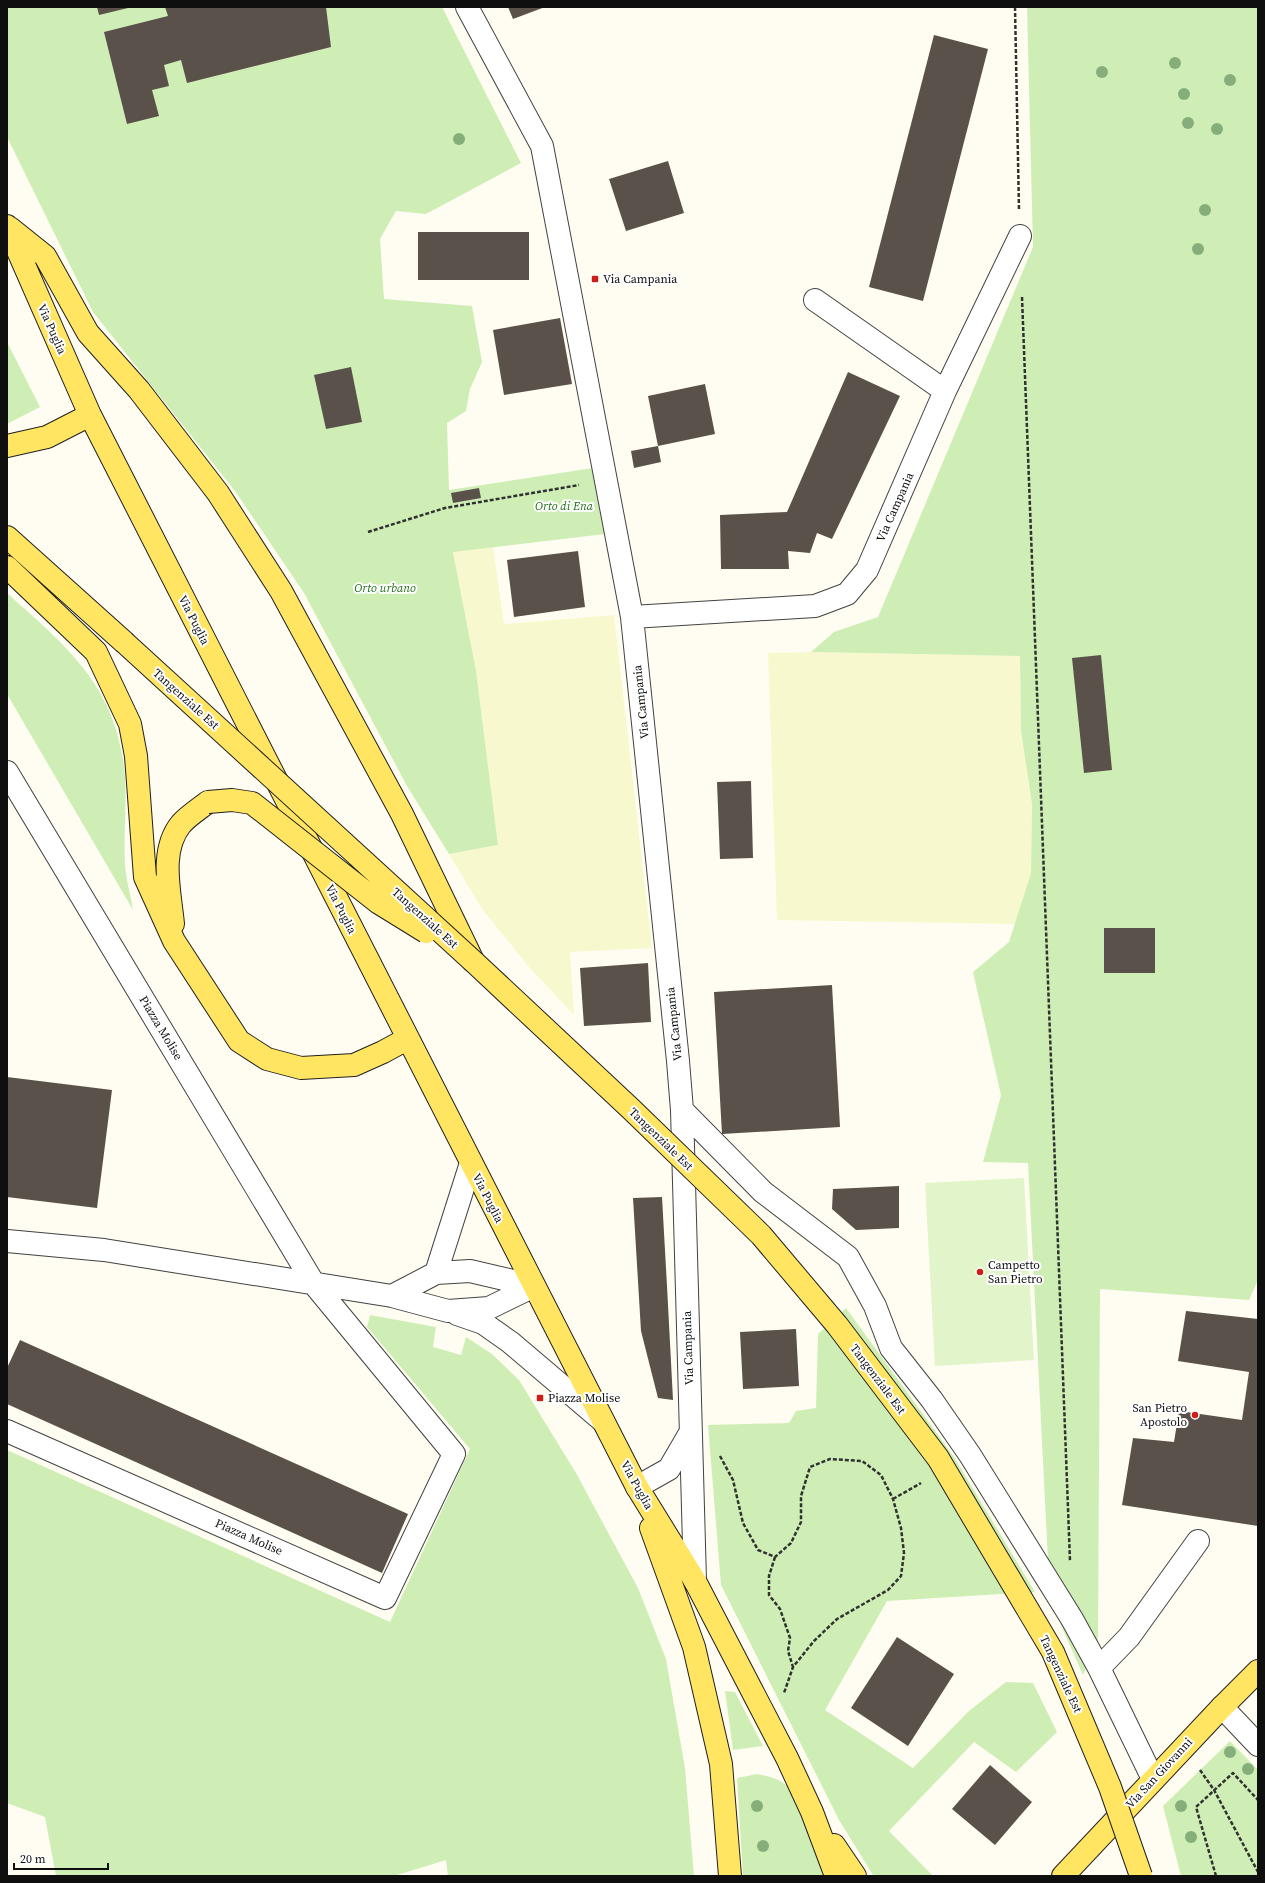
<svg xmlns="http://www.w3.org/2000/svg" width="1265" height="1883" font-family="'Source Serif 4',serif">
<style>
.farmland{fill:#f8f8ce}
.green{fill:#cfeeb6}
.pitch{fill:#e2f4c9}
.building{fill:#59514a}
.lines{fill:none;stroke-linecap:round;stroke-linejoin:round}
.minor-casing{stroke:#424242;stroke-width:24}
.major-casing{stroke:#202020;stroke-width:24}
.path{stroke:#313131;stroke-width:2.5;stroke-dasharray:4 2;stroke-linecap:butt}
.minor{stroke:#fff;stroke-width:22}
.major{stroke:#ffe561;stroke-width:22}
.major-bridge-casing{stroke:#202020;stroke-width:24;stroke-linecap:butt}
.major-bridge{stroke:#ffe561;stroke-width:22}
.tree{fill:#86ae7a}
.poi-dot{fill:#ce1e18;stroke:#fff;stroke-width:1.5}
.labels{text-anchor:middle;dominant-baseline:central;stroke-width:4;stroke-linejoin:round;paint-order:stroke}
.poi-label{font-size:12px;fill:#0f0f0f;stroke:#fff;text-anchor:start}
.street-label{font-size:12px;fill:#0f0f0f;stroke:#fff}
.park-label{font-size:12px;font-style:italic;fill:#236e18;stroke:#fff}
</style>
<rect width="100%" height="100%" fill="#fffdf1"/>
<path class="farmland" d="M493,547L504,624L614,615L652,948L570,952L574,1015L529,967L482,909L449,854L498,845L476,671L453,551Z
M811,652L1020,656L1021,731L1032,804L1031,873L1015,924L777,920L768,653Z"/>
<path class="green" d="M7,7H442L521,163L426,214L396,211L380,239L384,299L472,306L482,362L470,389L466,411L447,423L449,490L593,468L605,534L453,552L476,671L498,845L449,854L407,786L304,593L235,491L93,312L7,137Z
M1027,7H1258V1280L1249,1300L1100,1289L1098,1643L1083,1675L1050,1600L1028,1163L983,1162L1001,1095L973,972L1009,942L1031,873L1032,804L1021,731L1020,656L811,652L834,632L878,617L1033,247Z
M7,342L40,407L7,424Z
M7,593C60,641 109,679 122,754C129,790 123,828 125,865C126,880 131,896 133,910L7,694Z
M846,1308L954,1457L1035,1592L887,1601L825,1710L913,1768L969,1711L1006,1682L1033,1683L1057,1732L1016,1772L974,1742L889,1831L933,1876L873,1875L839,1820L721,1585L708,1425L789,1423L796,1411L816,1408L818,1334Z
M370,1315L436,1327L433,1347L461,1355L466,1337L492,1354L519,1380L576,1473L638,1588L666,1659L685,1768L694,1876H448L446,1860L394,1876H56L45,1817L7,1803V1450L390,1622L470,1449L367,1327Z
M725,1691L735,1692L763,1746L733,1750Z
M1230,1741L1258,1770V1876H1181L1163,1806Z
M757,1774C767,1776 778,1778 786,1785C803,1800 817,1853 825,1876H743L737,1778Z"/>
<path class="pitch" d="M1024,1178L1034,1360L935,1366L925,1183Z"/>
<path class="building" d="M97,7H127L128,8L99,15Z
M165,7H326L331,47L187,83L181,60L164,65L169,86L152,90L159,116L127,124L104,32L168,16Z
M508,7H545L513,19Z
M934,35L988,49L923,301L869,287Z
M668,161L684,213L626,231L609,179Z
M418,232H529V280H418Z
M560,318L572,384L504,395L493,330Z
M351,367L362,422L326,429L314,375Z
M848,372L900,396L832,539L817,533L810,553L788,551L789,569H721L720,515L787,512Z
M705,384L715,434L658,446L648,396Z
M658,446L661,462L634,468L631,451Z
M479,488L481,498L453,503L451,493Z
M578,551L585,607L514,617L507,560Z
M1101,655L1112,770L1084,773L1072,658Z
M751,781L753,858L720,859L717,782Z
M1104,928H1155V973H1104Z
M648,963L651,1022L584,1026L580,968Z
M832,985L840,1127L722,1134L714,992Z
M7,1077L112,1090L97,1208L7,1197Z
M899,1186V1228L856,1230L832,1209L833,1189Z
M662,1197L667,1286L673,1400L658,1398L641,1331L633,1198Z
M1186,1311L1258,1319V1526L1122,1505L1133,1438L1174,1442L1179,1411L1242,1420L1249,1372L1178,1361Z
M796,1329L799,1386L743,1389L740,1332Z
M20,1340L408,1514L382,1573L7,1404V1368Z
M897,1637L954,1674L908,1746L851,1708Z
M990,1765L1032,1802L995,1845L952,1809Z"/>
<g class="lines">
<g class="minor-casing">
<path id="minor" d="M467,7L542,146L632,617L678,1061L682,1110L695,1581
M815,300L945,391
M632,617L815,606L847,594L867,570L945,391L1020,236
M7,772L314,1284L454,1454L385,1598L7,1431
M682,1110L763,1192L848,1257L875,1306L891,1348L932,1400L970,1455L1072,1619L1099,1668L1153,1779
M7,1241L104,1250L392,1296L448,1311L489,1308L534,1286
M436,1273L471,1163
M392,1296L436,1273L470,1271L534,1286
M457,1314L483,1323L510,1342L603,1421
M637,1487L669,1469L690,1433
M1099,1668L1129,1637L1198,1541
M1222,1707L1258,1745"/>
</g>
<g class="major-casing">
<path id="major" d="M7,226L90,415L637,1487L695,1581L787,1758L812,1812L836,1876
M10,228L45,256L88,333L139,390L218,493L281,591L402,814L473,961
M7,446L47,437L90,415
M7,537L124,642
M7,567L96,652L130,724L136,756L145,877L174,941L239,1041L267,1059L301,1068L354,1065L383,1052L407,1039
M173,924C170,892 159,851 181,824C188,816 199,809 208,802
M651,1528L694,1647L721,1764L730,1876
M834,1845L855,1876
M1063,1876L1222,1707L1258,1671"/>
</g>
<path class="path" d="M1015,7L1019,210
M1022,297L1070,1561
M368,532L445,508L579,485
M720,1456L733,1480L743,1523L758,1550L775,1557L791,1543L801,1522V1496L810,1467L830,1459L862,1461L881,1475L893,1499L901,1528L904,1553L901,1576L888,1590L837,1619L814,1641L793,1667L784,1693
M893,1499L921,1483
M775,1557L769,1576V1595L780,1609L790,1638L788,1651L793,1667
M1200,1770L1214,1790L1258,1872
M1216,1876L1196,1807L1233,1773L1258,1800"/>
<use href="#minor" class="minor"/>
<use href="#major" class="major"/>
<g class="major-bridge-casing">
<path id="major-bridge" d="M124,642L474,962L631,1109L761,1235L837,1325L938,1458L1053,1652L1110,1787L1141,1876
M208,802L232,800L252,803L379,903L426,932"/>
</g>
<use href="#major-bridge" class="major-bridge"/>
</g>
<g class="tree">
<circle cx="1175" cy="63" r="6"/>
<circle cx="1102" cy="72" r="6"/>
<circle cx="1230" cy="80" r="6"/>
<circle cx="1184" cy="94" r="6"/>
<circle cx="1188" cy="123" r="6"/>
<circle cx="1217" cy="129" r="6"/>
<circle cx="459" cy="139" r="6"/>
<circle cx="1205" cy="210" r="6"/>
<circle cx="1198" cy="249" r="6"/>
<circle cx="1230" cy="1752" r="6"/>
<circle cx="1248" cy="1769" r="6"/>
<circle cx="757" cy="1806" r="6"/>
<circle cx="1181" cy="1806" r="6"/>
<circle cx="1191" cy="1837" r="6"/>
<circle cx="763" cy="1846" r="6"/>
</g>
<g class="poi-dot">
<rect x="591" y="275" width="8" height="8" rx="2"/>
<circle cx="980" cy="1272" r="4"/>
<rect x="536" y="1394" width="8" height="8" rx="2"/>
<circle cx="1195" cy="1415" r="4"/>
</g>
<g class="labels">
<g class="poi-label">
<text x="603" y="279">Via Campania</text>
<text x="988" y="1265">Campetto<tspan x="988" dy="14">San Pietro</tspan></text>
<text x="548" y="1398">Piazza Molise</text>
<text x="1187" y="1408" text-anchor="end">San Pietro<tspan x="1187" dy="14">Apostolo</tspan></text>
</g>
<g class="street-label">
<text transform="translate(52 329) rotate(66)">Via Puglia</text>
<text transform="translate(895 507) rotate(-66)">Via Campania</text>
<text transform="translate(194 620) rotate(63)">Via Puglia</text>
<text transform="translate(186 699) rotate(42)">Tangenziale Est</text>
<text transform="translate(641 702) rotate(-96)">Via Campania</text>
<text transform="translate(341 909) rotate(63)">Via Puglia</text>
<text transform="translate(425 918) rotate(42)">Tangenziale Est</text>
<text transform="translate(674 1024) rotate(-96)">Via Campania</text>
<text transform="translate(161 1028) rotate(59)">Piazza Molise</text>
<text transform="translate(661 1139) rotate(44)">Tangenziale Est</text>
<text transform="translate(488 1198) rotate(63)">Via Puglia</text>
<text transform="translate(688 1348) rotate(-92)">Via Campania</text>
<text transform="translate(878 1379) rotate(53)">Tangenziale Est</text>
<text transform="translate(637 1485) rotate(61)">Via Puglia</text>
<text transform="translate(249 1537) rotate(24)">Piazza Molise</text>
<text transform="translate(1061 1674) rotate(65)">Tangenziale Est</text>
<text transform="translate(1159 1773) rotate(-47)">Via San Giovanni</text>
</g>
<g class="park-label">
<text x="564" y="506">Orto di Ena</text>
<text x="385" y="588">Orto urbano</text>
</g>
</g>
<rect width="1265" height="1883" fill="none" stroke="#0f0f0f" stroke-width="16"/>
<path d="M14 1863v6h94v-6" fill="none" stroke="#0f0f0f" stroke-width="2"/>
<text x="20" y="1863" font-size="12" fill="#0f0f0f" stroke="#ffffff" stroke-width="3" paint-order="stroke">20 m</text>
</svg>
